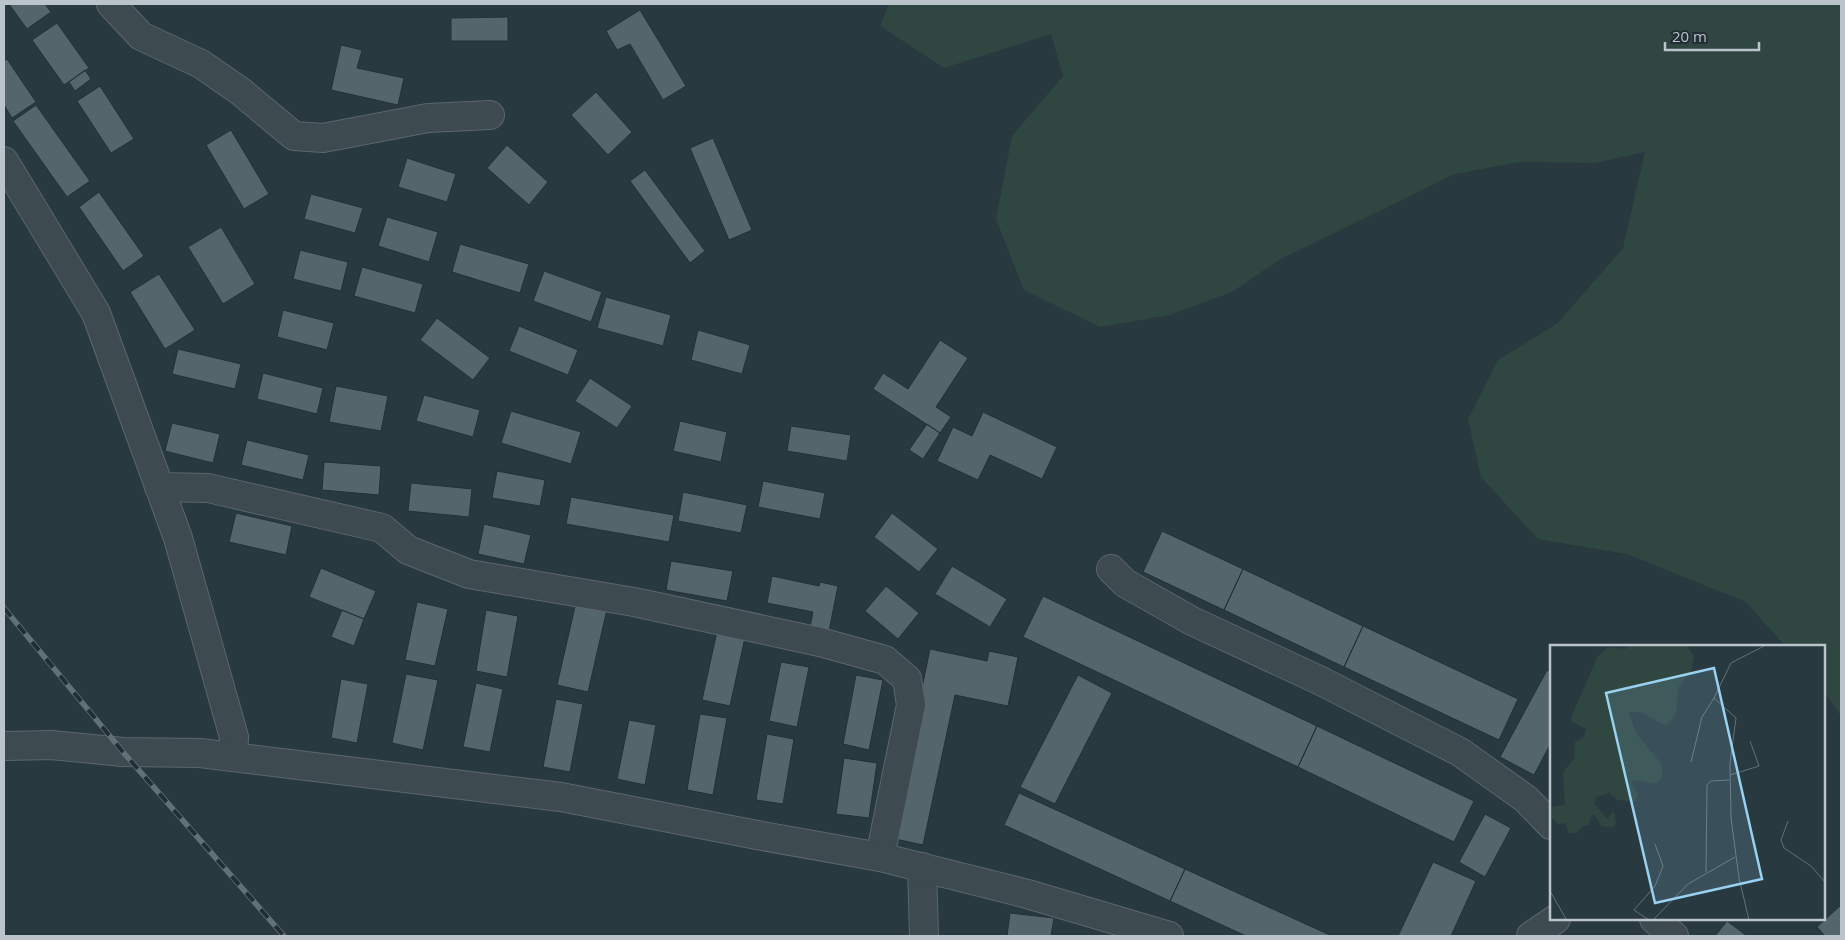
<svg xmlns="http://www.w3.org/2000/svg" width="1845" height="940" font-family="'Open Sans',sans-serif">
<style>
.green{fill:#2f4641}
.building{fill:#54666c;stroke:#233137}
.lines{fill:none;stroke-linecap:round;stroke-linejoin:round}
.minor-casing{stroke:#5b676d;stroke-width:30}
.tertiary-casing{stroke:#5b676d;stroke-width:30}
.minor{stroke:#3d4a50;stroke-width:28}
.tertiary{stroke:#3d4a50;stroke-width:28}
.rail-casing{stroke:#617178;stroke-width:5.5}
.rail{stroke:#212f35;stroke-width:4;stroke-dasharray:11;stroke-linecap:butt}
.inset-road{fill:none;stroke:#637177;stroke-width:1}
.view{fill:#99d1f0;fill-opacity:0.15;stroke:#99d1f0;stroke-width:2.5}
.inset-edge{fill:none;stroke:#bac4ca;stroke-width:2.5}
</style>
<rect width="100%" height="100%" fill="#293940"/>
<path class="green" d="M889,4H1841V716L1824,692V646H1785L1746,602L1627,554L1538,539L1481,477L1468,419L1498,360L1558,323L1623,248L1645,152L1595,163L1519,162L1455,174L1279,260L1232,292L1170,315L1100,327L1024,290L996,219L1012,136L1063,76L1051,34L944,68L880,26Z"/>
<path class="building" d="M9,4H45L51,12L27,29Z
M640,10L686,86L663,100L630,44L617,50L606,31Z
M508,17V41H451V18Z
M57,23L89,68L64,85L32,40Z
M341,45L362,50L357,68L404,78L398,105L331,90Z
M7,59L36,102L12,118L4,105V61Z
M85,70L91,79L75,91L69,82Z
M100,86L134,139L111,153L77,101Z
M596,92L632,132L608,155L571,115Z
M36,105L90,181L67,197L13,121Z
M231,130L269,194L244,209L206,145Z
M713,138L752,230L729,240L690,148Z
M507,145L548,182L529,205L487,168Z
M407,158L456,174L447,202L398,187Z
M645,170L705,251L690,263L630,181Z
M99,192L144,256L123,271L79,207Z
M311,194L363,208L355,233L304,219Z
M387,217L438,232L429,262L378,246Z
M221,227L255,284L223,304L188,247Z
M460,244L529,264L520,293L452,272Z
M300,250L348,262L341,291L293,279Z
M362,267L423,284L415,313L354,296Z
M544,271L602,292L591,322L533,301Z
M159,274L195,330L165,349L130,292Z
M606,297L671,315L663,346L597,328Z
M283,310L334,323L327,350L277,337Z
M437,318L490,358L473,380L420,340Z
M519,326L578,350L568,375L509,351Z
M698,330L750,345L742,374L691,360Z
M940,340L968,358L936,407L951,417L940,433L873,389L883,373L908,389Z
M178,349L241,364L235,389L172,374Z
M263,373L323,388L317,414L257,399Z
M590,378L632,406L617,428L575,401Z
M336,386L388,396L381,431L329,422Z
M424,395L480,410L473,437L416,421Z
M511,411L581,432L571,464L501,443Z
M983,412L1057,447L1042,479L990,455L978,480L937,461L953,427L972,436Z
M680,421L727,432L721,462L673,451Z
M172,423L220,434L213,463L165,451Z
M927,424L940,433L923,459L909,450Z
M791,426L851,435L847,461L787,451Z
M247,440L309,455L303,480L241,465Z
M324,462L381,466L379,495L322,490Z
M497,471L545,480L540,506L492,498Z
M763,481L825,493L820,519L758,507Z
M411,483L472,489L469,517L408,511Z
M683,492L747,505L741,533L678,521Z
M571,497L674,515L669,542L566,524Z
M236,513L292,526L286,555L229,542Z
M892,513L938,549L919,572L874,537Z
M484,524L531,535L524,564L478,554Z
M1162,531L1243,569L1224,610L1143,572Z
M671,561L733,571L727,601L666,590Z
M952,566L1007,599L990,627L935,594Z
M321,568L376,591L364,619L309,597Z
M1243,569L1363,626L1344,667L1224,610Z
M772,576L819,586L820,582L838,586L828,636L809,632L813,612L767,603Z
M886,586L919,613L898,639L865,611Z
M1043,596L1317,726L1298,767L1023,637Z
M577,598L608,605L588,692L557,685Z
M417,602L448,609L435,666L405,660Z
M342,610L364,619L354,646L331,637Z
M486,610L518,616L507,677L476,671Z
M1363,626L1518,699L1499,740L1344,667Z
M718,627L746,633L730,706L702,700Z
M930,649L987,661L989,651L1018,657L1008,706L955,695L923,845L891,838Z
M781,662L809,667L797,727L769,721Z
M1547,670L1551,673V743L1534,775L1500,757Z
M406,674L438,680L423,750L392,743Z
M856,675L883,680L869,750L843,744Z
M1078,675L1112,693L1055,804L1020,787Z
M341,679L368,684L357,743L331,738Z
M476,683L503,689L490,752L463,747Z
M556,699L583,704L570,772L543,767Z
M700,714L727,718L713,795L687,790Z
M629,720L656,725L645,785L617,779Z
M1317,726L1474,801L1454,842L1298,767Z
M767,734L794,739L783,804L756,800Z
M844,758L877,763L869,818L836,814Z
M1019,793L1185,869L1170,901L1004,825Z
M1485,814L1511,828L1485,877L1459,862Z
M1433,862L1476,881L1451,936H1398Z
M1185,869L1332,936H1246L1170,901Z
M1841,905V936H1825L1817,927Z
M1010,913L1054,918L1051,936H1007Z
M1727,921L1747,936H1715Z"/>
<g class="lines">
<g class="minor-casing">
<path id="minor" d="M111,4L141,36L201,64L240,91L294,136L323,138L428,118L490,115
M4,161L96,313L178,538L234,737L233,757
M159,487L208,488L382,528L408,550L469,574L634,602L820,642L885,660L907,679L911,705L880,857
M1111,569L1125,583L1192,621L1319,680L1460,752L1526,799L1551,825
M922,867L924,936"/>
</g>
<g class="tertiary-casing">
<path id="tertiary" d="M4,746L51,745L123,752L200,753L561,797L757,835L880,857L1024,893L1169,936
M1654,919L1674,936
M1531,936L1556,919"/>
</g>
<use href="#minor" class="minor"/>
<use href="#tertiary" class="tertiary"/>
<g class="rail-casing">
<path id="rail" d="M4,608L123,752L284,936"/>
</g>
<use href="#rail" class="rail"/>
</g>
<g transform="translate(1550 645)">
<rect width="275" height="275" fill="#293940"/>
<path d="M77,0H136L144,11L141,26L128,43L126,69L120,77L114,80L90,67H79L86,88L110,117L113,124L111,134L104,139L86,135L81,137L88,149L85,157L68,155L59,148L46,152L44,158L57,174L64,166L66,177L63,183L51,181L45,170H42L38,181H33L27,188H19L15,178L8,179L1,172L3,161L15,160L13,128L24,113L25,97L34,92L36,84L21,76L22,70L48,11L59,2L76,4Z" fill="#2f4641"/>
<path class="inset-road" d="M141,117L152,72L164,53M180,130L209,121L200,96M238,176L231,195L234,203L261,221L275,237M156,227L157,140L161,136L179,135M0,246L16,274M99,275L84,265L105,241L113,221L105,199M103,275L138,239L185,212M199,275L189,233L181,173L180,118L186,73L164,53L181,18L216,0"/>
<path class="view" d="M164,23L212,234L105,258L56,48Z"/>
<rect width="275" height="275" class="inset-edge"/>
</g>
<rect width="1845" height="940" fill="none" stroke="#bac4ca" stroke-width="10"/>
<path d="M1665 42v8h94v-8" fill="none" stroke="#bac4ca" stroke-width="2.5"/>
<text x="1672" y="42" font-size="15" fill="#bac4ca" stroke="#212f35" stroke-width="4" paint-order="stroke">20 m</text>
</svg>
